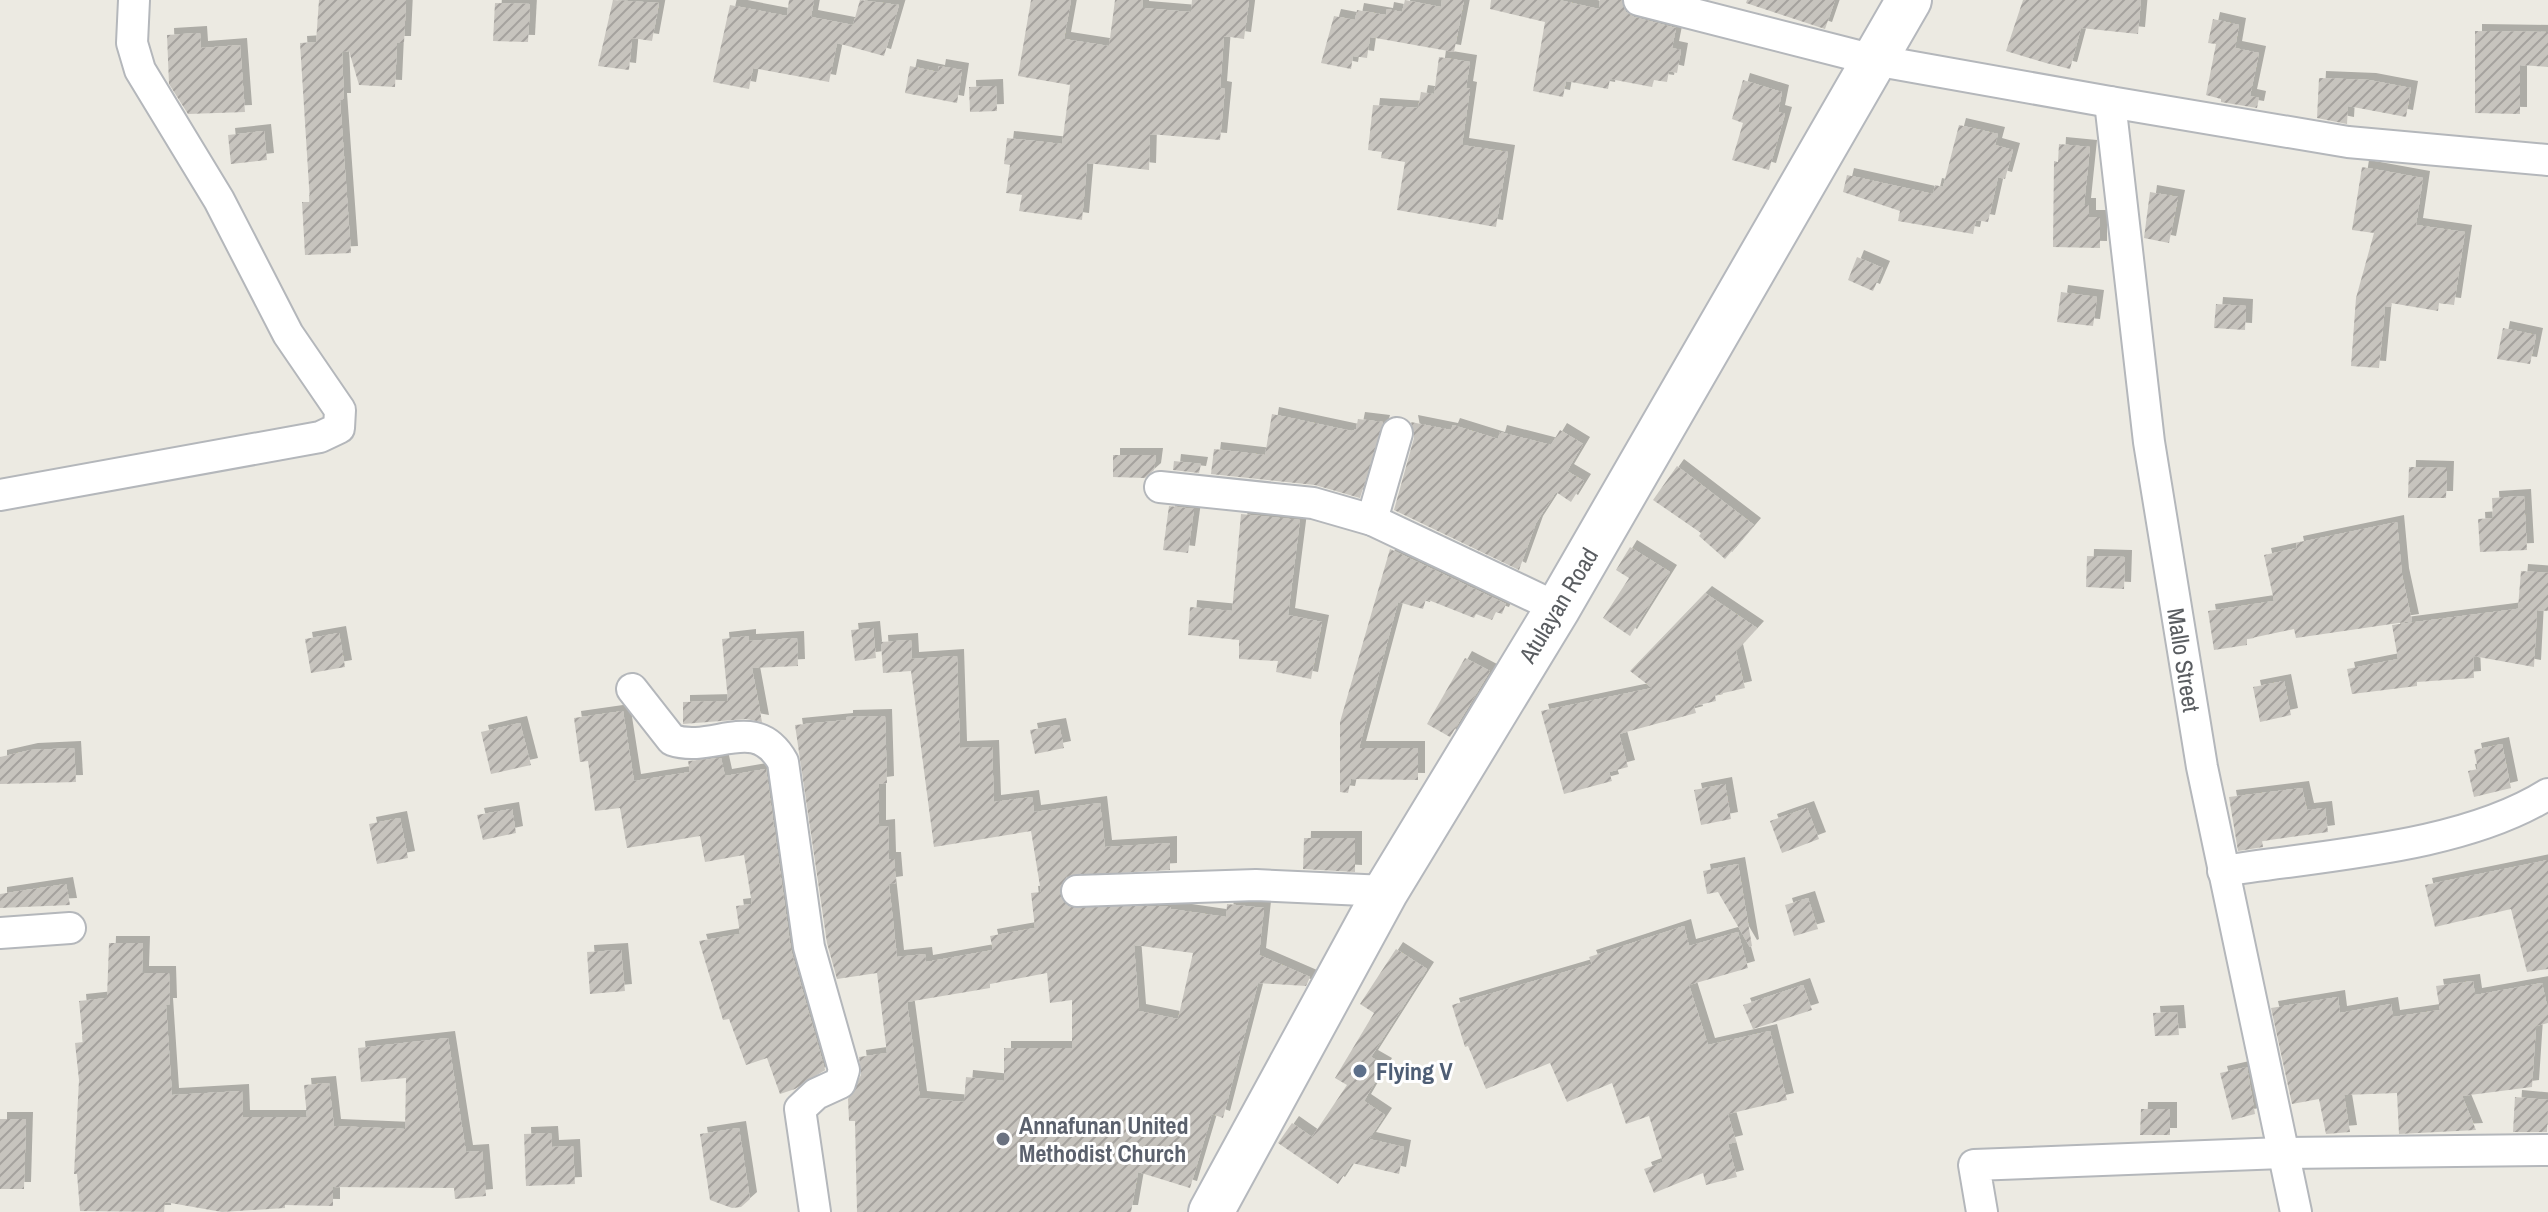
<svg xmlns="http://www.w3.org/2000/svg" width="2548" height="1212" viewBox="0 0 2548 1212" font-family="'Archivo Narrow',sans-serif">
<defs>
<pattern id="building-hatch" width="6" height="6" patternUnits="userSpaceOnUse" patternTransform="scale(2)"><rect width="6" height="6" fill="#c7c4be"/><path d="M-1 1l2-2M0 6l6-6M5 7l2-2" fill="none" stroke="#a5a29e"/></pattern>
<filter id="shadow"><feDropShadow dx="7" dy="-7" stdDeviation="0" flood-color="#0004"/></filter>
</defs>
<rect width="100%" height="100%" fill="#eceae2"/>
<g fill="url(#building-hatch)" fill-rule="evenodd" filter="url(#shadow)">
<path d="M 319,0 L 406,0 L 404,43 L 397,43 L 395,87 L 359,85 L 349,51 L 342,52 L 344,100 L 340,100 L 351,253 L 305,255 L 302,202 L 310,202 L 300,43 L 316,42 Z"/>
<path d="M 613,0 L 659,3 L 652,41 L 632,38 L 629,70 L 598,66 Z"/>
<path d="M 789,0 L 814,0 L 811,17 L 853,25 L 860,0 L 899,5 L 884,56 L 837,43 L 829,82 L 753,68 L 749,89 L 713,82 L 730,5 L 787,16 Z"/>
<path d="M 1031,0 L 1071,0 L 1064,39 L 1109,46 L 1115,0 L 1143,0 L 1142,8 L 1191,12 L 1192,0 L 1249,0 L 1244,39 L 1224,36 L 1220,88 L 1225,89 L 1220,140 L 1150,134 L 1149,170 L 1087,163 L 1082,220 L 1019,211 L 1022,195 L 1006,193 L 1010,165 L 1004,164 L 1007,138 L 1062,144 L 1070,85 L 1018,76 Z"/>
<path d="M 1405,0 L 1441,7 L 1442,0 L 1464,0 L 1454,52 L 1370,37 L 1367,58 L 1353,56 L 1351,69 L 1321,63 L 1334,16 L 1355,20 L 1357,10 L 1386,15 L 1387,9 L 1402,12 Z"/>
<path d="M 1491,0 L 1559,0 L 1599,9 L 1600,0 L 1622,0 L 1626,12 L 1634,17 L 1676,28 L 1672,48 L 1681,50 L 1677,73 L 1669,71 L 1667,82 L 1654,80 L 1652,87 L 1610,79 L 1608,89 L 1566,81 L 1563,97 L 1533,91 L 1545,22 L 1490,9 Z"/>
<path d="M 1747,0 L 1835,0 L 1825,29 L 1746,3 Z"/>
<path d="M 2023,0 L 2141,0 L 2138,34 L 2081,28 L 2070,69 L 2046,63 L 2006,51 Z"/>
<path d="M 495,3 L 530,4 L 528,42 L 493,41 Z"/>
<path d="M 2213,19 L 2239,25 L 2235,48 L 2259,53 L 2250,96 L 2259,98 L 2257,108 L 2221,102 L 2221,99 L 2206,95 L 2216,44 L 2208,43 Z"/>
<path d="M 2475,31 L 2548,32 L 2548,67 L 2520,65 L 2520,114 L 2475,113 Z"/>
<path d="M 200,33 L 201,48 L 240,45 L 245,112 L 188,114 L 169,84 L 167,35 Z"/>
<path d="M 1439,57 L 1470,62 L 1466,88 L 1470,89 L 1462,145 L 1508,152 L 1496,227 L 1397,210 L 1405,162 L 1381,158 L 1382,152 L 1368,150 L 1373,105 L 1418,108 L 1421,92 L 1434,94 Z"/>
<path d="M 910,66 L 938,72 L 939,66 L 962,70 L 957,103 L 905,93 Z"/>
<path d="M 2319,78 L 2369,80 L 2411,88 L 2406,117 L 2348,106 L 2347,124 L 2317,118 Z"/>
<path d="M 1743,80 L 1782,92 L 1778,112 L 1785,114 L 1769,170 L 1732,160 L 1743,123 L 1732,119 Z"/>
<path d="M 996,86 L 997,111 L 970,112 L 969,87 Z"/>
<path d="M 1959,125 L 1998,134 L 1995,145 L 2013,150 L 2005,179 L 1998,177 L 1988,222 L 1976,220 L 1973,234 L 1898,221 L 1900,211 L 1843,192 L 1847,175 L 1933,194 L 1935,185 L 1943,187 Z"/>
<path d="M 264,131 L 267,160 L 231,164 L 228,135 Z"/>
<path d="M 2059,144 L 2090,147 L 2084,205 L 2089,205 L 2089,217 L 2100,217 L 2100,248 L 2053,247 L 2054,161 L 2058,162 Z"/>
<path d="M 2362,167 L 2423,178 L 2416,225 L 2465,232 L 2454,305 L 2439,303 L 2438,311 L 2391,303 L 2390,307 L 2385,306 L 2379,368 L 2351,366 L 2356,298 L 2374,233 L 2352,230 Z"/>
<path d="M 2150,192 L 2178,197 L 2169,243 L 2144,238 Z"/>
<path d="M 1857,257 L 1883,268 L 1873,291 L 1848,280 Z"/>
<path d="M 2061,292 L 2097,297 L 2093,326 L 2057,322 Z"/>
<path d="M 2216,304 L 2246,306 L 2245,330 L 2214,328 Z"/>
<path d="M 2503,328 L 2536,335 L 2530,364 L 2497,359 Z"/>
<path d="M 1272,414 L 1352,431 L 1356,429 L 1358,419 L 1383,422 L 1360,498 L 1315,485 L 1211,474 L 1214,449 L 1265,455 Z"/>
<path d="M 1411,422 L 1451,430 L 1453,425 L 1498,439 L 1500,432 L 1551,445 L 1560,430 L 1583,444 L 1567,471 L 1584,481 L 1571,502 L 1556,492 L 1536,523 L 1519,570 L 1394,510 L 1414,438 Z"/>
<path d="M 1113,455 L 1156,455 L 1154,470 L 1145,478 L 1113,477 Z"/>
<path d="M 1174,461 L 1201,464 L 1199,473 L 1173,470 Z"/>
<path d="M 1677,466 L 1754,525 L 1725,559 L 1699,536 L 1701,533 L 1653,500 Z"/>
<path d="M 2409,467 L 2447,468 L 2446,498 L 2408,498 Z"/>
<path d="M 2524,496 L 2527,550 L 2480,552 L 2478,519 L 2493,518 L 2492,498 Z"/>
<path d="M 1169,506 L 1194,509 L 1188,553 L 1163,550 Z"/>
<path d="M 1241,514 L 1300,520 L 1288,615 L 1322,622 L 1311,679 L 1276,672 L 1278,661 L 1239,659 L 1239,640 L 1188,635 L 1190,607 L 1232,611 Z"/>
<path d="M 2397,522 L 2402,575 L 2412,621 L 2296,638 L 2294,629 L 2247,639 L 2247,645 L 2214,650 L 2208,611 L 2274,601 L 2264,555 L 2297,548 L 2296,543 Z"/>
<path d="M 1630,547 L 1670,572 L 1630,636 L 1603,618 L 1629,578 L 1616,570 Z"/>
<path d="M 1390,549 L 1506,604 L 1502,614 L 1496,612 L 1492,620 L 1476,614 L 1474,618 L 1426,599 L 1423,609 L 1398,602 L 1359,748 L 1418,748 L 1418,780 L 1351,779 L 1348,793 L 1340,792 L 1340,722 Z"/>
<path d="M 2087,556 L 2125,557 L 2124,589 L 2086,587 Z"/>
<path d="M 2521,571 L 2548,573 L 2548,611 L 2537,610 L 2534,667 L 2473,656 L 2474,678 L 2417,682 L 2417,686 L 2352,694 L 2347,669 L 2398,659 L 2392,625 L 2524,608 L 2518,608 Z"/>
<path d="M 1705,593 L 1757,628 L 1736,651 L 1745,688 L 1715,695 L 1716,701 L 1694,706 L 1696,713 L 1619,734 L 1628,767 L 1609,772 L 1612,781 L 1564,794 L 1541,711 L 1652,688 L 1630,671 Z"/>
<path d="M 873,628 L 876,658 L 855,661 L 851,630 Z"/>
<path d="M 339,633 L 345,667 L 311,673 L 305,639 Z"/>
<path d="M 749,636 L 749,641 L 797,638 L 798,666 L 752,668 L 762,722 L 746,719 L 683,724 L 683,702 L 728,701 L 722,639 Z"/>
<path d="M 911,640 L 912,659 L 957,656 L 960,748 L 992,747 L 994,802 L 1032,797 L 1034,812 L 1100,803 L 1105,847 L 1170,843 L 1170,870 L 1067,876 L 1059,891 L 1068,906 L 1171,906 L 1171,909 L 1226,917 L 1227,904 L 1264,908 L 1259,955 L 1310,977 L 1306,986 L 1258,983 L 1223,1118 L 1212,1114 L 1190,1188 L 1138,1172 L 1131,1212 L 857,1212 L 855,1121 L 849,1121 L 848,1099 L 861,1075 L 859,1057 L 887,1053 L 877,973 L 837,979 L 827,943 L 795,725 L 846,720 L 846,717 L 885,716 L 887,783 L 879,784 L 879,827 L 888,826 L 889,859 L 894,859 L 896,883 L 889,884 L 897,957 L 925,954 L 926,962 L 993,950 L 990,936 L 1035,928 L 1031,893 L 1041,892 L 1031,831 L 934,847 L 911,671 L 883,673 L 881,642 ZM 1134,945 L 1193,953 L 1178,1019 L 1139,1011 ZM 1047,973 L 1050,1003 L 1072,1000 L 1072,1048 L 1004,1048 L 1004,1081 L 966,1077 L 964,1102 L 920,1098 L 907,1002 L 990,988 L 990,984 Z"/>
<path d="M 1465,658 L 1490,671 L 1450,737 L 1427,724 Z"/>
<path d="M 2284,681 L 2291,715 L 2260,722 L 2253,687 Z"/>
<path d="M 623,711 L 634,781 L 690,772 L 688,761 L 721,758 L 725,776 L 766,769 L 791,950 L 825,1070 L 795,1089 L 780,1094 L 767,1058 L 746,1065 L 729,1019 L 723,1020 L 699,941 L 740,934 L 736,906 L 752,904 L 744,855 L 705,862 L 700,836 L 627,848 L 620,808 L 595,811 L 588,761 L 580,762 L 574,718 Z"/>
<path d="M 520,723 L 531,765 L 491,774 L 481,732 Z"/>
<path d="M 1059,725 L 1064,748 L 1035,754 L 1030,730 Z"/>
<path d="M 2502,744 L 2511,788 L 2474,797 L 2468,771 L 2478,769 L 2474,750 Z"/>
<path d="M 74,748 L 76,782 L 0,784 L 0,757 L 31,750 Z"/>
<path d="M 1725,784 L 1731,819 L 1701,825 L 1694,790 Z"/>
<path d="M 2302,788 L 2307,810 L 2325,808 L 2328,832 L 2262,841 L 2263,847 L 2238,851 L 2229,797 Z"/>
<path d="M 1807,808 L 1819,839 L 1782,853 L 1770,821 Z"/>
<path d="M 512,809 L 516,833 L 483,840 L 477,815 Z"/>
<path d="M 400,818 L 408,858 L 377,864 L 369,824 Z"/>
<path d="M 1304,838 L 1355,838 L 1355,872 L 1303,869 Z"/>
<path d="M 2548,860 L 2548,969 L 2527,972 L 2511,909 L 2435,927 L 2425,885 Z"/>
<path d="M 1738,864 L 1752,946 L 1750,947 L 1718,892 L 1707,894 L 1703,871 Z"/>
<path d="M 66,884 L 70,905 L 0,908 L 0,894 Z"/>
<path d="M 1808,898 L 1818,929 L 1794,936 L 1785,905 Z"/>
<path d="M 1684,926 L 1689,946 L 1738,932 L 1748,968 L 1689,985 L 1708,1045 L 1770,1031 L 1787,1100 L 1728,1114 L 1736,1142 L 1728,1144 L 1737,1177 L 1706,1185 L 1703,1173 L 1654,1193 L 1644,1169 L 1663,1162 L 1649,1116 L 1626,1124 L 1612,1083 L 1567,1102 L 1550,1063 L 1486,1089 L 1468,1046 L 1465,1047 L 1452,1005 L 1592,964 L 1589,957 Z"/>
<path d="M 109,943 L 143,943 L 142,973 L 169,973 L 170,1005 L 166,1005 L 172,1095 L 242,1091 L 243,1117 L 307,1117 L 304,1085 L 329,1083 L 334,1126 L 405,1129 L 406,1078 L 361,1082 L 358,1048 L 448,1038 L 466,1152 L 482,1151 L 486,1196 L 455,1199 L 454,1188 L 333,1187 L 333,1206 L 285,1205 L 285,1208 L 222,1212 L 165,1202 L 164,1212 L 80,1211 L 77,1174 L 74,1174 L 79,1080 L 75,1043 L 83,1042 L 79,1001 L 107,998 Z"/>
<path d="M 1396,949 L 1427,969 L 1371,1057 L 1385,1065 L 1364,1101 L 1385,1115 L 1369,1139 L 1404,1147 L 1399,1174 L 1352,1163 L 1338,1184 L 1278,1143 L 1292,1123 L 1312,1137 L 1347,1085 L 1335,1078 L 1374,1013 L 1360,1004 Z"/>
<path d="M 621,950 L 625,991 L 590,994 L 587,952 Z"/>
<path d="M 2473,981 L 2475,995 L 2542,983 L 2548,1010 L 2548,1023 L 2536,1026 L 2532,1087 L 2462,1096 L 2476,1130 L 2399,1134 L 2397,1093 L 2344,1095 L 2350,1132 L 2326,1134 L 2319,1099 L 2292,1104 L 2271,1008 L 2338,997 L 2340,1013 L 2391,1004 L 2393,1017 L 2440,1010 L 2436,986 Z"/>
<path d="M 1803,985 L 1812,1010 L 1753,1029 L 1743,1005 Z"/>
<path d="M 2177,1012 L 2179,1035 L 2155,1036 L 2153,1013 Z"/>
<path d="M 2247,1067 L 2255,1114 L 2232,1120 L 2220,1073 Z"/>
<path d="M 2515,1097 L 2548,1100 L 2547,1132 L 2513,1132 Z"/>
<path d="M 2141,1109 L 2170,1109 L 2170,1135 L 2140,1135 Z"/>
<path d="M 0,1119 L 26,1119 L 24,1189 L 0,1189 Z"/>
<path d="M 739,1128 L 750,1199 L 741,1207 L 732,1208 L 710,1200 L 700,1134 Z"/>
<path d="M 551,1133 L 552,1147 L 573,1146 L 575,1184 L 526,1186 L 524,1134 Z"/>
</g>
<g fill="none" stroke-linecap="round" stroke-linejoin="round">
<g stroke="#b4b7bb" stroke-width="34">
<g id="street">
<path d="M 1639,0 L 1874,60 L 2110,102 L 2348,142 L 2548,160"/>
<path d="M 2110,102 L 2149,442 L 2202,767 L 2296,1212"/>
<path d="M 1160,487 L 1313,503 L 1372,520 L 1558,608"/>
<path d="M 0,495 L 320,437 L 339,428 L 340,410 L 288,334 L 219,200 L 140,70 L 132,43 L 134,0"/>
<path d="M 1372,520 L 1397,433"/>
<path d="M 632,689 L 672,740 C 714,754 755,712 783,762 L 809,947 L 844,1070 L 840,1083 L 816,1094 L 800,1109 L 815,1212"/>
<path d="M 2223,871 C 2324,855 2462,848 2548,794"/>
<path d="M 1077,891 L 1256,885 L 1386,891"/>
<path d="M 0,933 L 70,928"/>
<path d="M 1982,1212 L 1974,1165 L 2282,1153 L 2548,1150"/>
</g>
</g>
<g stroke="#b5b8bd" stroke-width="48">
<path id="secondary" d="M 1211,1212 L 1386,891 L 1558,608 L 1909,0"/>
</g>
<use href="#street" stroke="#fff" stroke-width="30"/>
<use href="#secondary" stroke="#fff" stroke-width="44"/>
</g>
<circle fill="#5c6f8a" stroke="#fff" stroke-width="3" cx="1360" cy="1071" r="8"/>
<circle fill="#6b7280" stroke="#fff" stroke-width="3" cx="1003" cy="1139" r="8"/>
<g text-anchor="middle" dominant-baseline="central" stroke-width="6" stroke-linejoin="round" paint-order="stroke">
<g font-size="24" fill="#5a5d61" stroke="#fff">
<text transform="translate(1558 605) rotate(-59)">Atulayan Road</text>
<text transform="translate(2184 660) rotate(81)">Mallo Street</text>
</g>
<g font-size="24" font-weight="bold" fill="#4e5e75" stroke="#fff" text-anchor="start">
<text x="1376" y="1071">Flying V</text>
</g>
<g font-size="24" font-weight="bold" fill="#5b616d" stroke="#fff" text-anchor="start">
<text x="1019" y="1125">Annafunan United<tspan x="1019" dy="28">Methodist Church</tspan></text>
</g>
</g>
</svg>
